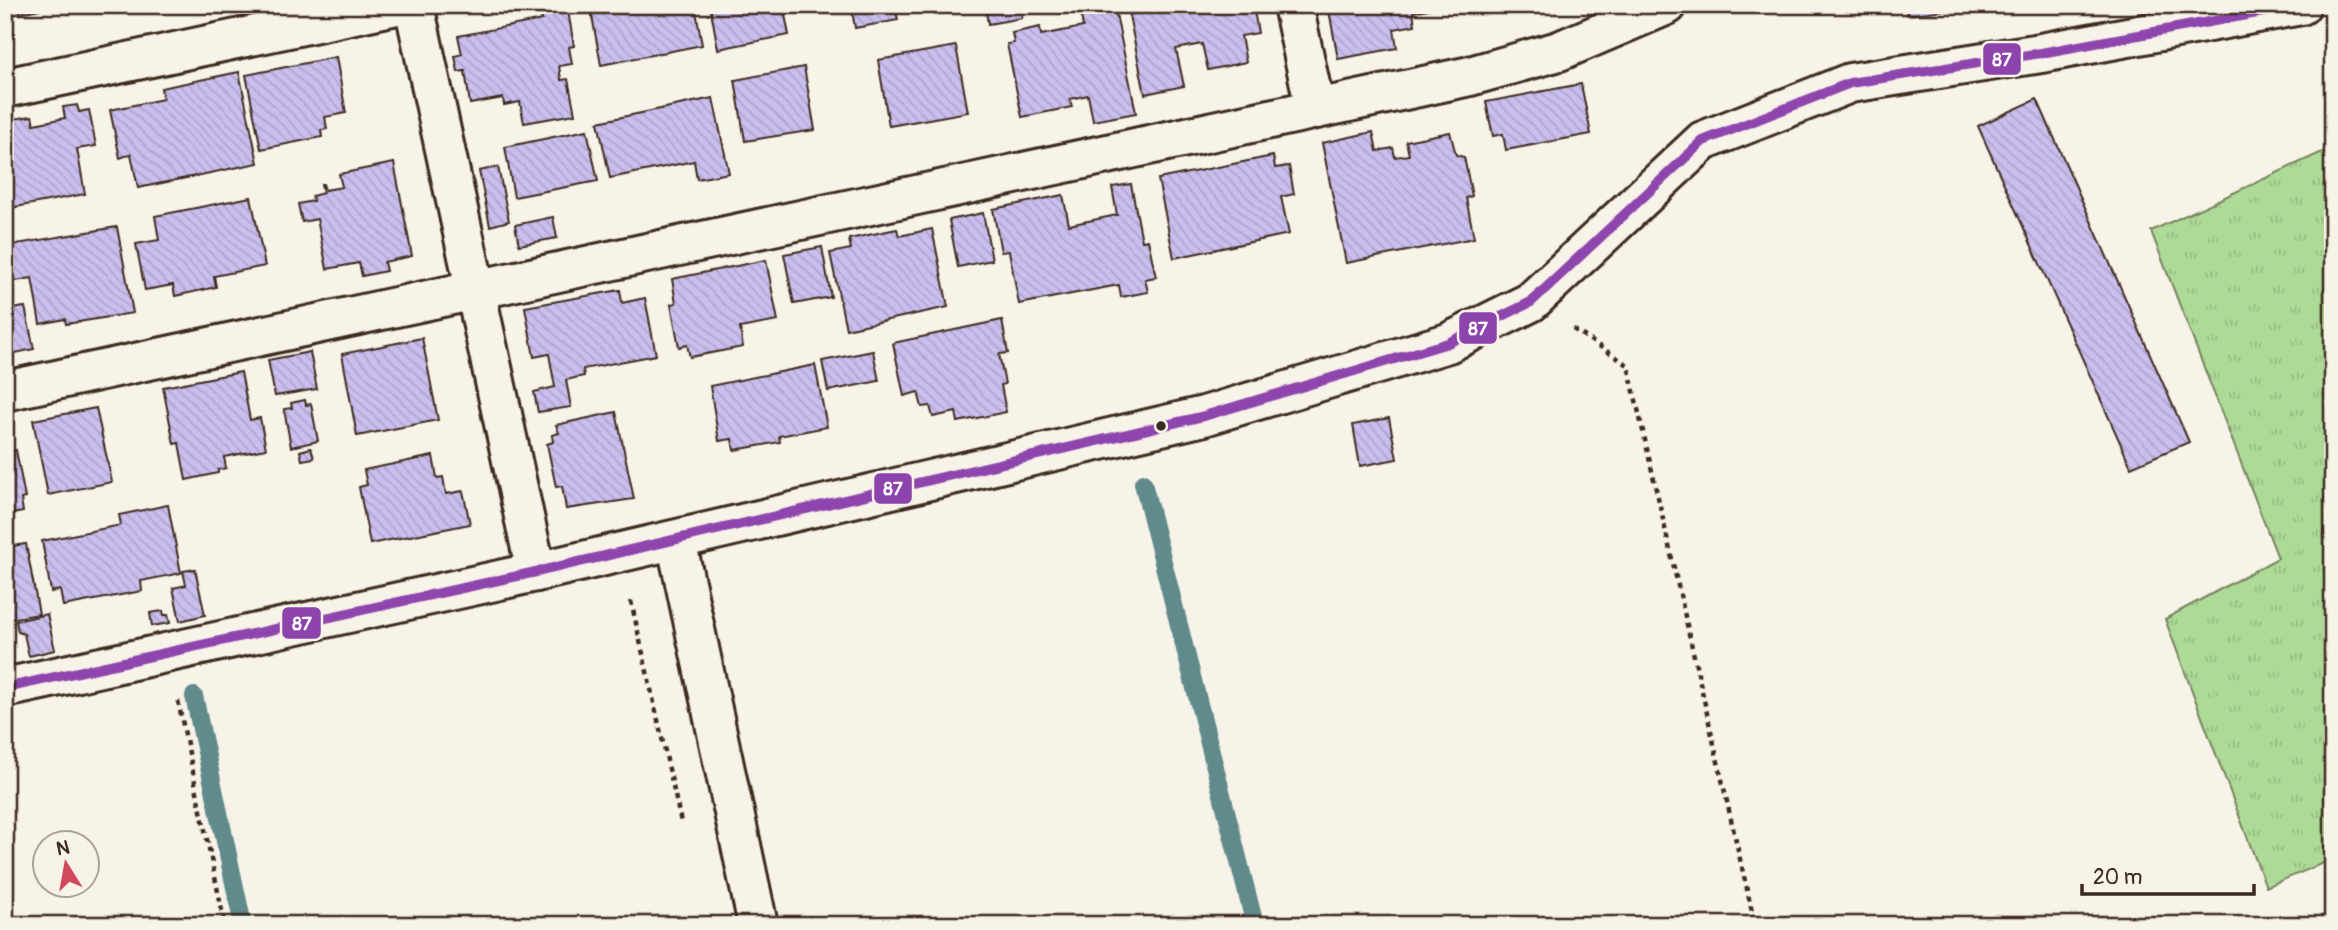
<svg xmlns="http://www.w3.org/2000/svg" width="2338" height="930" viewBox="0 0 2338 930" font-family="Pangolin,sans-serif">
<defs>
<pattern id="grass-tufts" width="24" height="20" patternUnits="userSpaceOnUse" patternTransform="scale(1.75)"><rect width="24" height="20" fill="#aeda98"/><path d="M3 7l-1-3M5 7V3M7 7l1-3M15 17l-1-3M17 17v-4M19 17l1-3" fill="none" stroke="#97bb83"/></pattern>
<pattern id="building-back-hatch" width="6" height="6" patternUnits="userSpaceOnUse" patternTransform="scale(1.75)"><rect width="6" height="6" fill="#cabeef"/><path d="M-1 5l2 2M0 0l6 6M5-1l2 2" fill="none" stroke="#aea3cc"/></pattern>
</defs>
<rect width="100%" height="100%" fill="#f7f3e8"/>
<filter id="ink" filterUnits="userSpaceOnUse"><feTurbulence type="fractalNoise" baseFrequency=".0143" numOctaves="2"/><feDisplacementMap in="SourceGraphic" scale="14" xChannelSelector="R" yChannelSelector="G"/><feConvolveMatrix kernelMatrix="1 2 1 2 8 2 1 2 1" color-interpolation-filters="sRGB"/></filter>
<g filter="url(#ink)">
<path fill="url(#grass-tufts)" stroke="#74825b" stroke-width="2" d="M 2333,147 L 2333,859 L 2266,887 L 2165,619 L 2278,558 L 2151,231 Z"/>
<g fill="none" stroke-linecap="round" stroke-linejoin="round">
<g stroke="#608a8b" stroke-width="18">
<path d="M 1143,483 L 1255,925"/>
<path d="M 194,696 L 243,925"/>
</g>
</g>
<g fill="url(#building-back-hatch)" stroke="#3b2a1e" stroke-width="2">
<path d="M 5,5 L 50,5 L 50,7 L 20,13 L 19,9 L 5,11 Z"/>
<path d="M 539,5 L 567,5 L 574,46 L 569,47 L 572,64 L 559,66 L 561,80 L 568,79 L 575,114 L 524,123 L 520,102 L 504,105 L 503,98 L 470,104 L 465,71 L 458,72 L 455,56 L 462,54 L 458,36 L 542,20 Z"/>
<path d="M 590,5 L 695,5 L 702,45 L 601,65 Z"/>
<path d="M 710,5 L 783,5 L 789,35 L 718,49 Z"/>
<path d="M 851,5 L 895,5 L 898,20 L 855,28 Z"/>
<path d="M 985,5 L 1019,5 L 1022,18 L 988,24 Z"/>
<path d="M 1175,5 L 1253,5 L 1258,33 L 1241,36 L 1246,62 L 1208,70 L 1202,44 L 1176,49 L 1184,86 L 1145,94 L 1129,15 Z"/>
<path d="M 1328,5 L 1448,5 L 1413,12 L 1415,25 L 1394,29 L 1397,48 L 1338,59 Z"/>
<path d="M 1905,5 L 1951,5 L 1952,9 L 1907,15 Z"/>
<path d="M 1115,9 L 1136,113 L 1093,121 L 1088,95 L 1070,99 L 1072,107 L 1022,117 L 1007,44 L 1014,43 L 1012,33 L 1040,27 L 1041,35 L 1083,27 L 1081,15 Z"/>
<path d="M 956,46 L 968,112 L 889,126 L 878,60 Z"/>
<path d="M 336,57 L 346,113 L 325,117 L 327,129 L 321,130 L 322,137 L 261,149 L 246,75 Z"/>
<path d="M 804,67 L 815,130 L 745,141 L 735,80 Z"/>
<path d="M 239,72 L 258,163 L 138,188 L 131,154 L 120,158 L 110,110 L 163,99 L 161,88 Z"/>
<path d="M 1581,84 L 1591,134 L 1506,150 L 1503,134 L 1493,136 L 1486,102 Z"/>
<path d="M 713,98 L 729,173 L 697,179 L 694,161 L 610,178 L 598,122 Z"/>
<path d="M 2037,99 L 2189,442 L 2131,467 L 1978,126 Z"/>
<path d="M 77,105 L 79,112 L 89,110 L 96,146 L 77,149 L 85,194 L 5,209 L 5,128 L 13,127 L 13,119 L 32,116 L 34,124 L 65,118 L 63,107 Z"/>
<path d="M 587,130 L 598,181 L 514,197 L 505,147 Z"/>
<path d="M 1373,132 L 1377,151 L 1393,148 L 1395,157 L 1409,155 L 1406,141 L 1450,132 L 1456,155 L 1464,157 L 1472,196 L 1466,198 L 1474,238 L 1346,263 L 1322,143 Z"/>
<path d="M 1273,156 L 1275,168 L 1289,166 L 1294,194 L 1281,197 L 1289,234 L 1174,258 L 1158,179 Z"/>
<path d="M 394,163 L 412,256 L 384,262 L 386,271 L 362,276 L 359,263 L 327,269 L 317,219 L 302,222 L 298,204 L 313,201 L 312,196 L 323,193 L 321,184 L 323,184 L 325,190 L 342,187 L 339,174 Z"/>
<path d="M 498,167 L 509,221 L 490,226 L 479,171 Z"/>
<path d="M 1131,184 L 1142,241 L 1148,240 L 1156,277 L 1145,279 L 1148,292 L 1121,297 L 1119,285 L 1019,304 L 1009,251 L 1001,252 L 993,209 L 1063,195 L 1069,225 L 1117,215 L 1112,187 Z"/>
<path d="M 251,197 L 265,266 L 214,276 L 216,287 L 175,296 L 173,285 L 145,290 L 136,244 L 159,240 L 155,216 Z"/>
<path d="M 983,213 L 992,260 L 958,267 L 949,220 Z"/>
<path d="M 553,217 L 557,238 L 519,245 L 515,225 Z"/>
<path d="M 117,227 L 133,313 L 66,324 L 65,319 L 40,324 L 32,278 L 5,283 L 5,246 Z"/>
<path d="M 897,229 L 899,236 L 932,229 L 948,307 L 846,329 L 830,253 L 851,249 L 849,239 Z"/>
<path d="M 822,247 L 831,297 L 794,304 L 784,254 Z"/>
<path d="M 766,260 L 778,321 L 740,328 L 743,347 L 690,357 L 687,345 L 679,347 L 671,304 L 676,303 L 672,279 Z"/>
<path d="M 620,290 L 622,303 L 645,298 L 656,355 L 583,369 L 584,376 L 566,380 L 571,407 L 538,412 L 534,392 L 555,387 L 549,354 L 534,357 L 525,307 Z"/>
<path d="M 25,307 L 34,349 L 6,355 L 5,310 Z"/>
<path d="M 1002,320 L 1008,353 L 999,354 L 1005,384 L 1001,385 L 1006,412 L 958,422 L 956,412 L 933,417 L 930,406 L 922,407 L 918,392 L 904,396 L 893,343 Z"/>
<path d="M 422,338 L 438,420 L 357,436 L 342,354 Z"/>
<path d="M 873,351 L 879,381 L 828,391 L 822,361 Z"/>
<path d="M 310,352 L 317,389 L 275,396 L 268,360 Z"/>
<path d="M 815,365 L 827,427 L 779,436 L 780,442 L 734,450 L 732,439 L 719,441 L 710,386 Z"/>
<path d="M 241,372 L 250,420 L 260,418 L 266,449 L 224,457 L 226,468 L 218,470 L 218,473 L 186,480 L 179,443 L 174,444 L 163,387 Z"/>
<path d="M 305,400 L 306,405 L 311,404 L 318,441 L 291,447 L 284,409 L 292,408 L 291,403 Z"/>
<path d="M 96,408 L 112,482 L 48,495 L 33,420 Z"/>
<path d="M 616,412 L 634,499 L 566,509 L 562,486 L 556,487 L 547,444 L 553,442 L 552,435 L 559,433 L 556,425 Z"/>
<path d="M 1389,418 L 1397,459 L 1360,466 L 1353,425 Z"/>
<path d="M 311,448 L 314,458 L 302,460 L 300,451 Z"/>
<path d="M 16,450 L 25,498 L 21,499 L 23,512 L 12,514 L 9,499 L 5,500 L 5,452 Z"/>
<path d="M 433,456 L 437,478 L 443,477 L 446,494 L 463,491 L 470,524 L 370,544 L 359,487 L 367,485 L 364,470 Z"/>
<path d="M 168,505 L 181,573 L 141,581 L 142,591 L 63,606 L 60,590 L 51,592 L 42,541 L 121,525 L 119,515 Z"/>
<path d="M 26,544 L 39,614 L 5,620 L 5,547 Z"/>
<path d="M 195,569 L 205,615 L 180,621 L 173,588 L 186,585 L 183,571 Z"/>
<path d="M 163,611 L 164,615 L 168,615 L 170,623 L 152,626 L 150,613 Z"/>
<path d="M 47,614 L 55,650 L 29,656 L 24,634 L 18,632 L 16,621 Z"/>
</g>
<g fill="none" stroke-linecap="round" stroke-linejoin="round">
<g stroke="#3b2a1e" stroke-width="44">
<g id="minor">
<path d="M 414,5 L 536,572"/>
<path d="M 1293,5 L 1315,108"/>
<path d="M 5,88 L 397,5"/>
<path d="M 5,391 L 1470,76 L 1559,51 L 1667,5"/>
</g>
</g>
<g stroke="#3b2a1e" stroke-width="44">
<g id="tertiary">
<path d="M 676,540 L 758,925"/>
<path d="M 5,688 L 536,572 L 1204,416 L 1448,343 L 1531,302 L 1703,141 L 1850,83 L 2041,53 L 2301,5"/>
</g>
</g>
<g stroke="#3b2a1e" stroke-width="4.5" stroke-dasharray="5 5" stroke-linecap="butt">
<path d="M 1573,329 L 1628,365 L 1755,925"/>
<path d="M 631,601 L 681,822"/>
<path d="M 178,701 L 225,925"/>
</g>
<use href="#minor" stroke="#f7f3e8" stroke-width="38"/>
<use href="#tertiary" stroke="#f7f3e8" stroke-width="38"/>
<g stroke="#f7f3e8" stroke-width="16">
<path id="bus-1" d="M 5,688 L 536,572 L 1204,416 L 1448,343 L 1531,302 L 1703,141 L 1850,83 L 2041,53 L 2301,5"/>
</g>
<use href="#bus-1" stroke="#8e44ad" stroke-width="10"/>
</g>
</g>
<circle fill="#3b2a1e" stroke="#f7f3e8" stroke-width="2.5" cx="1161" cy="426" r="6"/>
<g stroke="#f7f3e8" stroke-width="2.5">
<rect x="1982" y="42" width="40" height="34" rx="7" fill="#8e44ad"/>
<rect x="1458" y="311" width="40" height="34" rx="7" fill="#8e44ad"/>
<rect x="873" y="472" width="40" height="33" rx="7" fill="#8e44ad"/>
<rect x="281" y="606" width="41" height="34" rx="7" fill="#8e44ad"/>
</g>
<g font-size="19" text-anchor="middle" font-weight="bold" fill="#fff">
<text x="2002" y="66">87</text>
<text x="1478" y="335">87</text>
<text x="893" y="495">87</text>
<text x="302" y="630">87</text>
</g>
<rect width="2338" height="930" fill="none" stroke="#f7f3e8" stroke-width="28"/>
<rect x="14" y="14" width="2310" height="902" fill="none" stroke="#3b2a1e" stroke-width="2.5" filter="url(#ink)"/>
<g transform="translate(66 864) rotate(349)"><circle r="33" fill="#f7f3e8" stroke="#aca397" stroke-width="2"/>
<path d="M0-5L12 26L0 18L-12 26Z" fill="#d1495b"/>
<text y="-10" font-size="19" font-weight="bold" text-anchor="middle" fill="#3b2a1e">N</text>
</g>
<path d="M2082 884v10h172v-10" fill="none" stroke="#3b2a1e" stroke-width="3.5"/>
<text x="2093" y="884" font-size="21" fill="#3b2a1e" stroke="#f7f3e8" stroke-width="5" paint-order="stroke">20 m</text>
</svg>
